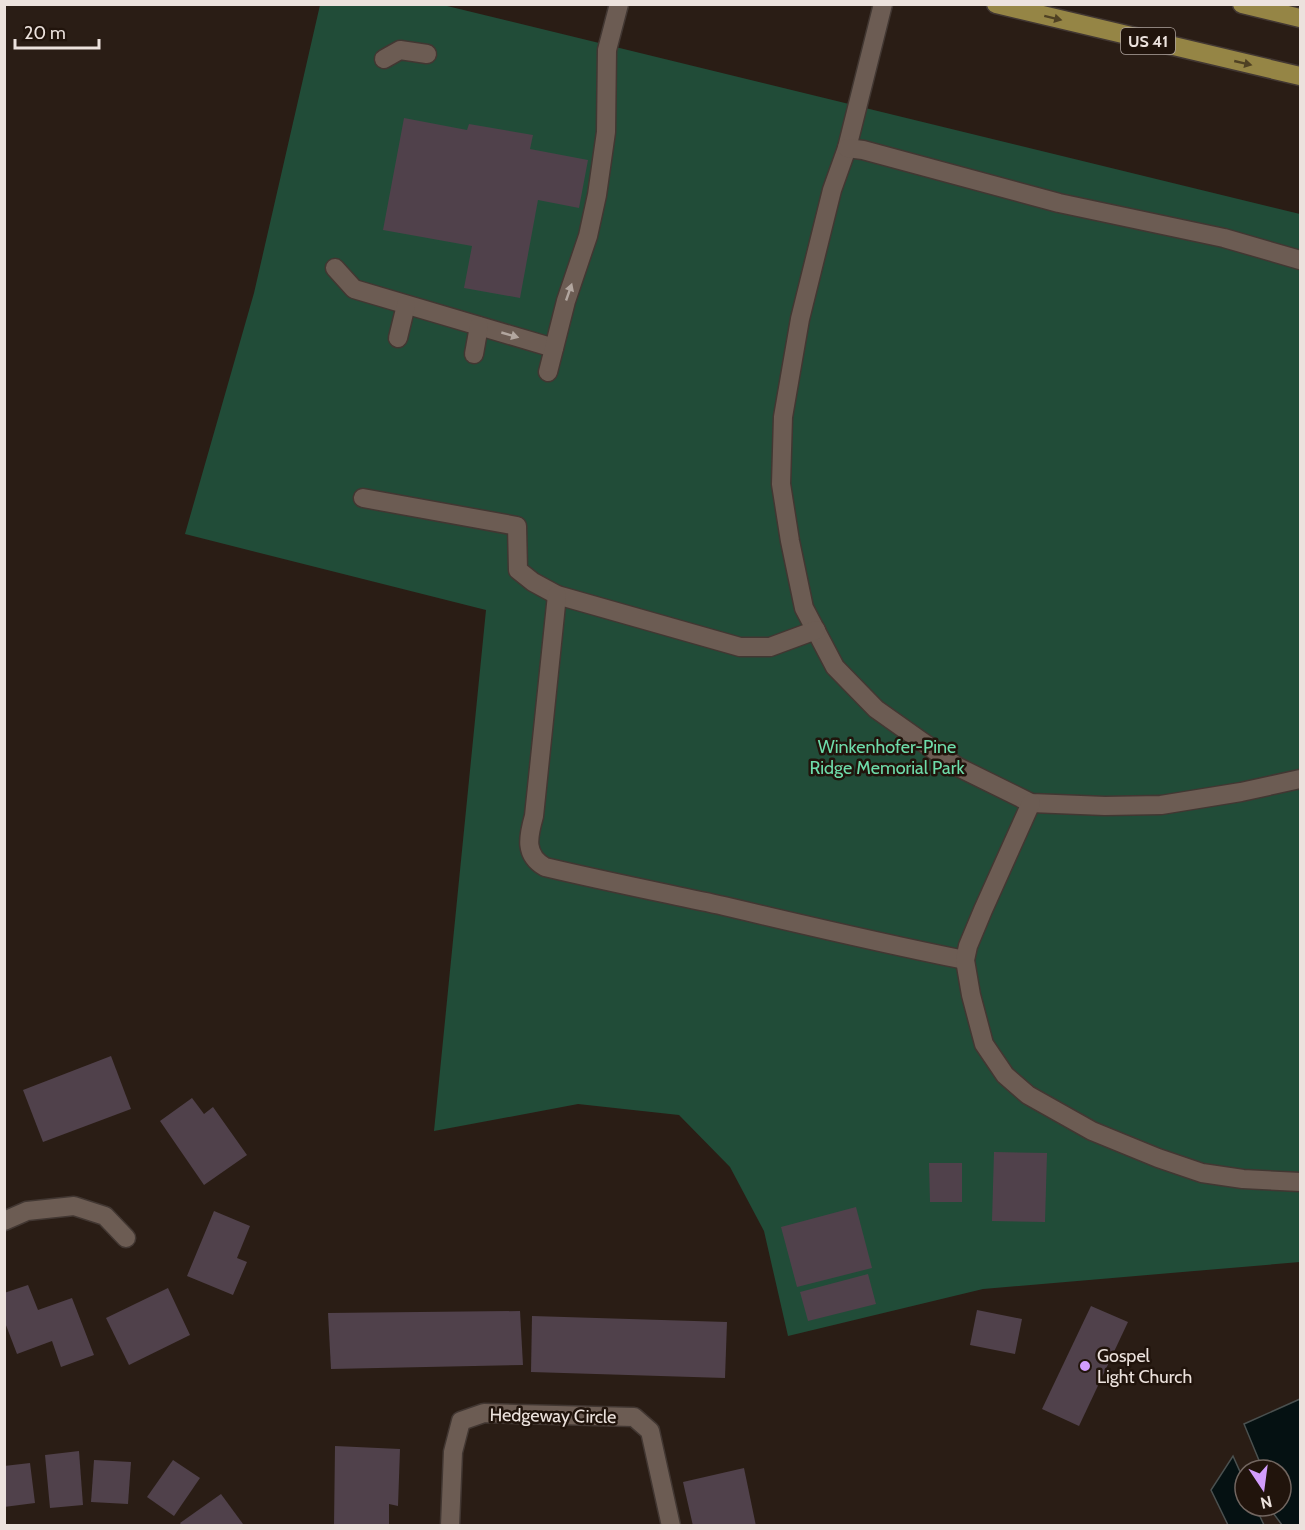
<svg xmlns="http://www.w3.org/2000/svg" width="1305" height="1530" viewBox="0 0 1305 1530" font-family="Cabin,sans-serif">
<rect width="100%" height="100%" fill="#2a1d15"/>
<path fill="#214c38" d="M 320,5 L 443,5 L 1300,214 L 1300,1262 L 983,1289 L 788,1336 L 764,1231 L 730,1167 L 679,1115 L 578,1104 L 434,1131 L 486,610 L 185,534 L 254,293 Z"/>
<g fill="#051112" stroke="#4a504f" stroke-width="1.5">
<path d="M 1300,1399 L 1300,1525 L 1282,1525 L 1268,1506 L 1281,1506 L 1281,1470 L 1263,1470 L 1244,1424 Z"/>
<path d="M 1233,1456 L 1245,1483 L 1245,1506 L 1255,1506 L 1264,1525 L 1228,1525 L 1211,1490 Z"/>
</g>
<g fill="#50414b">
<path d="M 404,118 L 467,130 L 469,124 L 533,135 L 530,149 L 588,160 L 579,208 L 538,200 L 520,298 L 464,288 L 472,246 L 383,230 Z"/>
<path d="M 111,1056 L 131,1109 L 43,1142 L 23,1090 Z"/>
<path d="M 192,1098 L 204,1114 L 213,1107 L 247,1155 L 204,1185 L 160,1121 Z"/>
<path d="M 994,1152 L 1047,1153 L 1045,1222 L 992,1221 Z"/>
<path d="M 929,1163 L 962,1163 L 962,1202 L 930,1202 Z"/>
<path d="M 856,1207 L 872,1268 L 797,1287 L 781,1227 Z"/>
<path d="M 214,1211 L 250,1226 L 237,1258 L 247,1262 L 233,1295 L 187,1276 Z"/>
<path d="M 868,1274 L 876,1304 L 808,1321 L 800,1292 Z"/>
<path d="M 28,1285 L 38,1310 L 72,1298 L 94,1355 L 61,1367 L 52,1341 L 17,1354 L 4,1320 L 4,1293 Z"/>
<path d="M 168,1288 L 190,1335 L 129,1365 L 106,1318 Z"/>
<path d="M 1091,1306 L 1128,1322 L 1079,1426 L 1042,1409 Z"/>
<path d="M 977,1310 L 1022,1319 L 1015,1354 L 970,1345 Z"/>
<path d="M 520,1311 L 523,1365 L 331,1369 L 328,1313 Z"/>
<path d="M 532,1316 L 727,1322 L 725,1378 L 531,1372 Z"/>
<path d="M 335,1446 L 400,1449 L 398,1506 L 389,1504 L 389,1526 L 334,1526 Z"/>
<path d="M 79,1451 L 83,1505 L 50,1508 L 45,1455 Z"/>
<path d="M 94,1460 L 131,1462 L 128,1504 L 91,1502 Z"/>
<path d="M 173,1460 L 200,1478 L 174,1516 L 147,1497 Z"/>
<path d="M 30,1463 L 35,1503 L 4,1507 L 4,1466 Z"/>
<path d="M 744,1468 L 756,1526 L 693,1526 L 683,1482 Z"/>
<path d="M 221,1494 L 243,1524 L 182,1526 L 180,1523 Z"/>
</g>
<g fill="none" stroke-linecap="round" stroke-linejoin="round">
<g stroke="#423732" stroke-width="21">
<g id="minor">
<path d="M 883,4 L 847,148 L 832,190 L 800,319 L 783,417 L 781,484 L 790,541 L 804,608 L 835,667 L 876,709 L 958,767 L 1031,803 L 1105,806 L 1161,805 L 1241,792 L 1300,779"/>
<path d="M 384,59 L 400,50 L 427,54"/>
<path d="M 847,148 L 863,150 L 1059,203 L 1224,238 L 1300,260"/>
<path d="M 335,268 L 354,289 L 554,348"/>
<path d="M 398,338 L 406,305"/>
<path d="M 474,354 L 479,326"/>
<path d="M 548,372 L 566,301 L 588,236 L 597,195 L 606,132 L 607,50 L 619,4"/>
<path d="M 363,498 L 517,526 L 518,570 L 533,582 L 557,595 L 740,647 L 770,647 L 816,630"/>
<path d="M 557,595 L 534,816 C 528,837 524,855 545,867 C 604,881 664,893 724,906 C 804,925 885,944 965,960"/>
<path d="M 1031,803 L 983,910 L 968,946 L 965,960 L 971,995 L 984,1044 L 1005,1075 L 1028,1095 L 1092,1131 L 1158,1158 L 1202,1173 L 1243,1179 L 1300,1182"/>
<path d="M 4,1221 L 27,1211 L 74,1206 L 105,1216 L 126,1238"/>
<path d="M 450,1526 L 453,1452 L 461,1421 L 484,1413 L 634,1417 L 650,1431 L 671,1526"/>
</g>
</g>
<g stroke="#423732" stroke-width="21">
<g id="major">
<path d="M 996,4 L 1300,76"/>
<path d="M 1242,4 L 1300,18"/>
</g>
</g>
<use href="#minor" stroke="#6c5c53" stroke-width="18"/>
<use href="#major" stroke="#958545" stroke-width="18"/>
</g>
<defs><path id="oneway-solid" d="M-6-.8H1V-3.2L6.5 0L1 3.2V.8H-6Z" transform="scale(1.5)"/></defs>
<g fill="#4f4123">
<use href="#oneway-solid" transform="translate(1053 18) rotate(14)"/>
<use href="#oneway-solid" transform="translate(1243 63) rotate(13)"/>
</g>
<g fill="#b2a69f">
<use href="#oneway-solid" transform="translate(569 292) rotate(-71)"/>
<use href="#oneway-solid" transform="translate(510 335) rotate(16)"/>
</g>
<circle fill="#d29dfd" stroke="#21140c" stroke-width="2" cx="1085" cy="1366" r="6"/>
<g text-anchor="middle" dominant-baseline="central" stroke-width="5" stroke-linejoin="round" paint-order="stroke">
<rect fill="#21140c" stroke="#afa49e" stroke-width="1.5" x="1121" y="28" width="54" height="26" rx="4.5"/>
<g font-size="16" font-weight="bold" fill="#ece2dd">
<text x="1148" y="41">US 41</text>
</g>
<g font-size="18" fill="#6edcaa" stroke="#21140c">
<text x="887" y="747">Winkenhofer-Pine<tspan x="887" dy="21">Ridge Memorial Park</tspan></text>
</g>
<g font-size="18" fill="#ece2dd" stroke="#21140c" text-anchor="start">
<text x="1097" y="1356">Gospel<tspan x="1097" dy="21">Light Church</tspan></text>
</g>
<g font-size="18" fill="#ece2dd" stroke="#21140c">
<text transform="translate(553 1416) rotate(1)">Hedgeway Circle</text>
</g>
</g>
<rect width="1305" height="1530" fill="none" stroke="#ece2dd" stroke-width="12"/>
<g transform="translate(1263 1488) rotate(167)"><circle r="28" fill="#21140c" stroke="#726660" stroke-width="1.5"/>
<path d="M0-4.5L10 22L0 15L-10 22Z" fill="#d29dfd"/>
<text y="-9" font-size="16" font-weight="bold" text-anchor="middle" fill="#ece2dd">N</text>
</g>
<path d="M15 39v9h84v-9" fill="none" stroke="#ece2dd" stroke-width="3"/>
<text x="24" y="39" font-size="18" fill="#ece2dd" stroke="#21140c" stroke-width="4.5" paint-order="stroke">20 m</text>
</svg>
